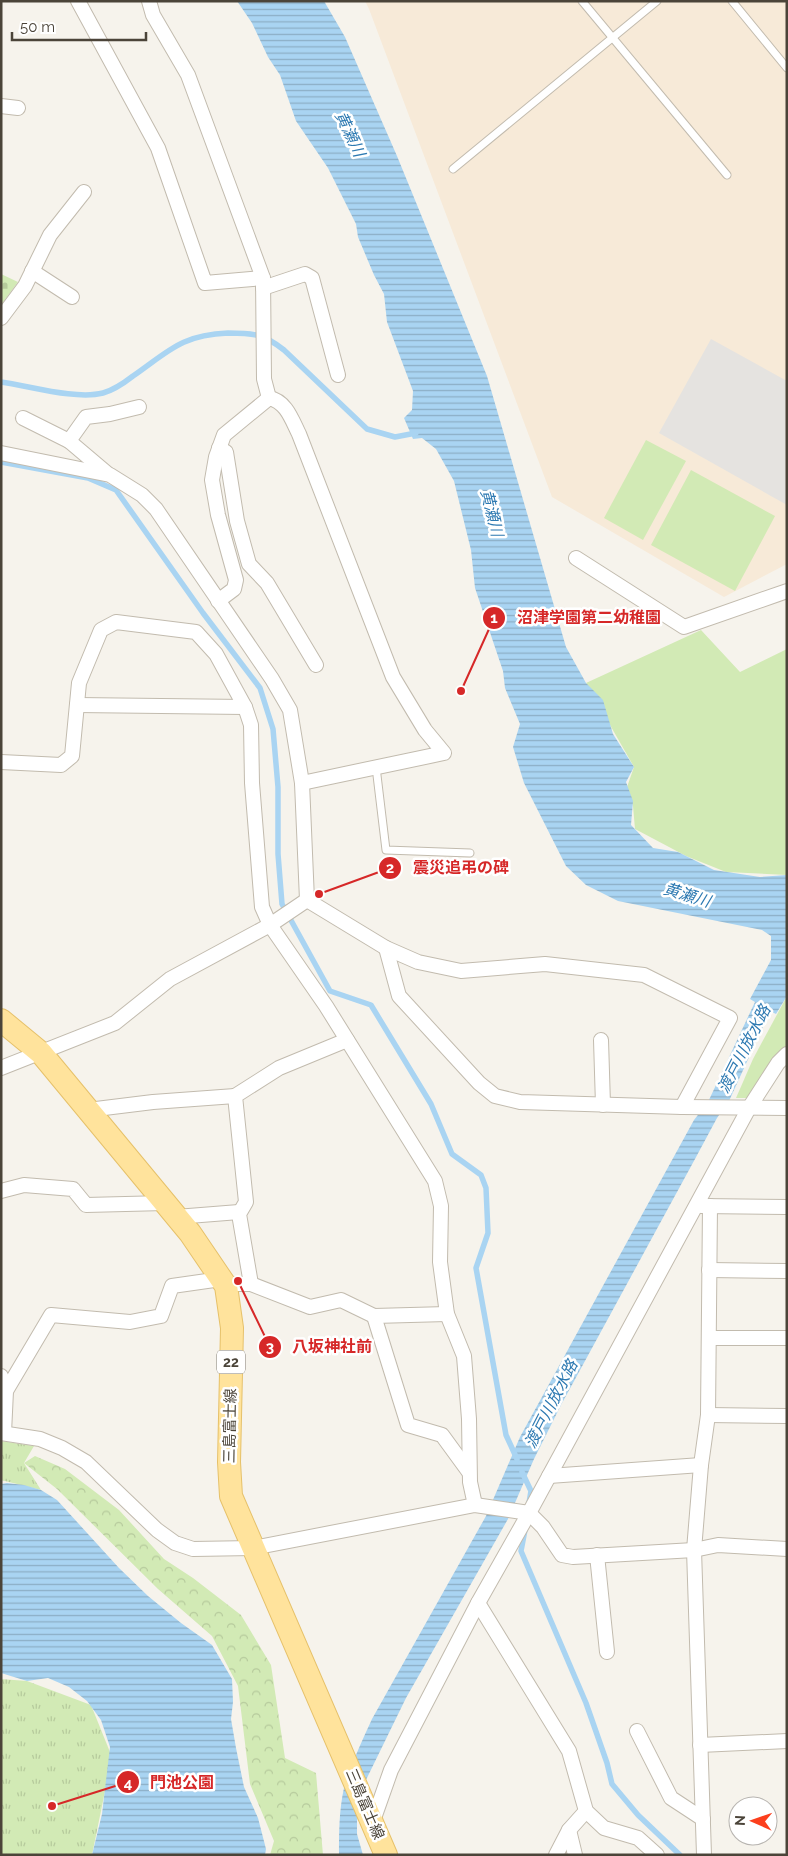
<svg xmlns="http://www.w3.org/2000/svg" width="788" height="1856" viewBox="0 0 788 1856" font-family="Raleway,'Noto Sans JP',sans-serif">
<defs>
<pattern id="forest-crowns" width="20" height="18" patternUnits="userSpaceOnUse" patternTransform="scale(1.25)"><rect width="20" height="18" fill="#d2eab5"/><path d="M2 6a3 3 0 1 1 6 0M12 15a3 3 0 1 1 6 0" fill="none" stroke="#b6ca9c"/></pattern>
<pattern id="cemetery-stones" width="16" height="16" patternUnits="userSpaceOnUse" patternTransform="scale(1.25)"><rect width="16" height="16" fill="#d2eab5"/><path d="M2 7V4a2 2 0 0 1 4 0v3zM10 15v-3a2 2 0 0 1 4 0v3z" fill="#b6ca9c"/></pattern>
<pattern id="park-tufts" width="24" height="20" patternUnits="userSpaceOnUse" patternTransform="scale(1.25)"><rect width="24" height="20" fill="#d2eab5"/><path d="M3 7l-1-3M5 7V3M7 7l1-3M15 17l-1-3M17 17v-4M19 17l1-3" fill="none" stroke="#b6ca9c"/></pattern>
<pattern id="water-rules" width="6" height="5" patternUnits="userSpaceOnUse" patternTransform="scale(1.25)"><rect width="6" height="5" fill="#a9d4f2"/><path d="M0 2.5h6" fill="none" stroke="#8caec5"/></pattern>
</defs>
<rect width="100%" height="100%" fill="#f6f3ec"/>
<path fill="#f7ead8" d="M 365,1 L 787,1 L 787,564 L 724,597 L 552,497 L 369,9 Z"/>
<g fill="#d2eab5">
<path d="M 646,440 L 686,461 L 643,540 L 604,518 Z"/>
<path d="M 691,470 L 775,516 L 735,591 L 651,545 Z"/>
<path d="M 701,630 L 740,672 L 787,649 L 787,875 L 726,872 L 686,856 L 635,829 L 633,806 L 627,787 L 634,767 L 586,683 Z"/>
<path d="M 787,996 L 787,1060 L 755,1098 L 736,1098 L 753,1059 Z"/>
</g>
<path fill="url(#forest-crowns)" d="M 35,1456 L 65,1469 L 119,1510 L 164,1559 L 193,1578 L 241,1615 L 271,1665 L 285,1758 L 316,1773 L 323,1855 L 270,1855 L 274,1841 L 250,1784 L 238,1686 L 212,1636 L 158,1589 L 57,1489 L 24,1463 Z"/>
<path fill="url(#cemetery-stones)" d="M 1,274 L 18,282 L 1,305 Z"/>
<g fill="url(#park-tufts)">
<path d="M 1,1441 L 34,1446 L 24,1463 L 41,1490 L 1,1480 Z"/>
<path d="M 1,1679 L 27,1681 L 91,1705 L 112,1757 L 92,1855 L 1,1855 Z"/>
</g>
<path fill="#e5e3e0" d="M 711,339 L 787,381 L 787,505 L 659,433 Z"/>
<g fill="url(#water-rules)">
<path d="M 237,1 L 324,1 L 345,37 L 397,156 L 487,376 L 566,647 L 586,683 L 603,700 L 613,734 L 634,767 L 626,782 L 633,801 L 631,825 L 653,848 L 678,852 L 714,870 L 760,877 L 787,875 L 787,996 L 776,1014 L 770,1011 L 729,1101 L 717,1118 L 695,1159 L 561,1405 L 534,1459 L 508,1519 L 406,1698 L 365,1782 L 357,1821 L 357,1834 L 363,1855 L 339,1855 C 339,1833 339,1810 344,1788 C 351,1764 362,1741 372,1719 L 486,1516 L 520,1437 L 694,1120 L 708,1102 L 755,1002 L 750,999 L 771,960 L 771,936 L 762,930 L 618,901 L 586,885 L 566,866 L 524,783 L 513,747 L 520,724 L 505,688 L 503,671 L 475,588 L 471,550 L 454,481 L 436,449 L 422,438 L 413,439 L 404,418 L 412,410 L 413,391 L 387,322 L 384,294 L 374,275 L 358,237 L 356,224 L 328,168 L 296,121 L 280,75 L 268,57 L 252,23 Z"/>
<path d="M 7,1483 L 24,1485 L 41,1490 L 57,1500 L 119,1568 L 148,1596 L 181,1623 L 212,1645 L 232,1679 L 233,1702 L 231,1719 L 236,1748 L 244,1787 L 258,1818 L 266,1849 L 265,1855 L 92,1855 L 102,1814 L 110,1747 L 101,1720 L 87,1701 L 69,1687 L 48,1678 L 27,1681 L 1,1673 L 1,1484 Z"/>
</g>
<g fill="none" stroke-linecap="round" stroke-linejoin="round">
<g stroke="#a9d4f2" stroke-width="5.5">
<path d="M 1,382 C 30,386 76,400 103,393 C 114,390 124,383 133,376 C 169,351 181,335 228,333 C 253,333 264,334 284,350 L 367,429 L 395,437 L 416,433"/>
<path d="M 1,462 L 88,478 L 116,490 L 203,613 L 260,688 L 273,729 L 278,787 L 278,854 L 282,904 L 330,991 L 371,1005 L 431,1104 L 452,1154 L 481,1175 L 486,1188 L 488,1233 L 476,1268 L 506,1435 L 517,1459"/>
<path d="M 522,1472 L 531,1491 L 529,1503"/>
<path d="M 525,1530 L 521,1551 L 586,1703 L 607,1763 L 612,1784 L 638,1815 L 680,1855"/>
</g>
<g stroke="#c2bbae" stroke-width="9">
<g id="service">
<path d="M 582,1 L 727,175"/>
<path d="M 732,1 L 787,68"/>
<path d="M 453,169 L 657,1"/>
<path d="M 376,767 L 386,850 L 470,853"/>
</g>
</g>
<g stroke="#c2bbae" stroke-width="16">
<g id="minor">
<path d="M 78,1 L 158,148 L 205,283 L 263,278"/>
<path d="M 149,1 L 153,15 L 188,75 L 263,278 L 264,379 L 269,398 L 224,435 L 216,457 L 212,480 L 218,515 L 236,580 L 234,589 L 218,601"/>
<path d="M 1,106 L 18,108"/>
<path d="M 32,271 L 72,297"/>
<path d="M 263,288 L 305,274 L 312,278 L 338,375"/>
<path d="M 1,318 L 25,286 L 50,235 L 84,192"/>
<path d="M 269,398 C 286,401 292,420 299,434 L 393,677 L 425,730 L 444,753 L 302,783"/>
<path d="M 23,418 L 69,441"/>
<path d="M 219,448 L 226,452 L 237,521 L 249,564 L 267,583 L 316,665"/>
<path d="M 1,453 L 110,475 L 142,495 L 156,509 L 272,679 L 290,710 L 302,783 L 307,900 L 386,948 L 418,962 L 461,971 L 545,964 L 644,975 L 730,1018 L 682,1107"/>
<path d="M 108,474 L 69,441 L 86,417 L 110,414 L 139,407"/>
<path d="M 576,558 L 684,627 L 787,591"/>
<path d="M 77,705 L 245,707"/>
<path d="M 1,762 L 61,765 L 72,756 L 79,683 L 101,630 L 116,622 L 196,632 L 216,654 L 245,707 L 251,725 L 252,783 L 262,907 L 270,925 L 326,1006 L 435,1181 L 441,1206 L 440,1262 L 447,1314 L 464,1356 L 469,1419 L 470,1482 L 475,1505"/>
<path d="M 386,948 L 399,996 L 479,1083 L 495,1096 L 520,1102 L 682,1107 L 787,1108"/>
<path d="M 601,1040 L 603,1105"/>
<path d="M 1,1068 L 115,1023 L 170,979 L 270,925 L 307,900"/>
<path d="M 88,1110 L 153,1102 L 235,1096"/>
<path d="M 1,1191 L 24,1185 L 73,1189 L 86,1205 L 165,1203"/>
<path d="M 701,1206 L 787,1207"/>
<path d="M 176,1217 L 239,1212"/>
<path d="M 709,1270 L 787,1271"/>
<path d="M 224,1284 L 251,1284 L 310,1307 L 341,1300 L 374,1316 L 447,1314"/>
<path d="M 251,1284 L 239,1214 L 246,1202 L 235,1096 L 279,1068 L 347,1040"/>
<path d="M 374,1316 L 408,1425 L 442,1435 L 469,1472"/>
<path d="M 709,1338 L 787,1338"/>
<path d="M 1,1376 L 6,1391"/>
<path d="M 708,1415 L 787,1416"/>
<path d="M 1,1433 L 40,1439 L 62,1448 L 86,1462 L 157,1530 L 175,1543 L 193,1549 L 253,1548 L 475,1505 L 529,1513 L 543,1527 L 562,1555 L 573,1557 L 694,1550 L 718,1545 L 787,1549"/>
<path d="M 4,1433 L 6,1391 L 51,1315 L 130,1322 L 161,1316 L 172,1286 L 221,1279"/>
<path d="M 549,1476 L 701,1465"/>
<path d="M 597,1555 L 607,1652"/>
<path d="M 478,1603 L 569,1751 L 586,1811 L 604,1828 L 638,1838 L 657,1855"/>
<path d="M 637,1731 L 671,1798 L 703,1819"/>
<path d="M 700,1745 L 787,1741"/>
<path d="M 373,1821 L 391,1770 L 478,1603 L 529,1513 L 749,1108 L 778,1063 L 787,1054"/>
<path d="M 569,1830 L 575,1855"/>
<path d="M 556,1855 L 569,1830 L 586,1811"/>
<path d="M 704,1855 L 694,1550 L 701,1465 L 708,1415 L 710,1206"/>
</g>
</g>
<g stroke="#e6c16a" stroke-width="24">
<path id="primary" d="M 1,1020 L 41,1053 L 190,1233 L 226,1286 L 232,1328 L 229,1462 L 231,1496 L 386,1855"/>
</g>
<use href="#service" stroke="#fff" stroke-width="7"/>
<use href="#minor" stroke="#fff" stroke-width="14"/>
<use href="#primary" stroke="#ffe39c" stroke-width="22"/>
</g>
<g text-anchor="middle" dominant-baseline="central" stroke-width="5" stroke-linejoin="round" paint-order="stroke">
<rect fill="#fff" stroke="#817c74" stroke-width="1" x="217" y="1350.5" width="28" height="23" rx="4"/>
<g font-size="14" font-weight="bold" fill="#4b4439">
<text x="231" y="1362">22</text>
</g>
<g font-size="15" fill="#4b4439" stroke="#fff">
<text transform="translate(230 1426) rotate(-89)">三島富士線</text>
<text transform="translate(365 1804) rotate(67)">三島富士線</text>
</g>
<g font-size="16" font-style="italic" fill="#2e7ab2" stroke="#fff">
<text transform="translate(350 134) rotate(65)">黄瀬川</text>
<text transform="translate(492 513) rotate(76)">黄瀬川</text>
<text transform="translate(687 895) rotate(17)">黄瀬川</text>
<text transform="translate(744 1049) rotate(-63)">渡戸川放水路</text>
<text transform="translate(551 1404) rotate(-63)">渡戸川放水路</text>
</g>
</g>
<path fill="none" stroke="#d62828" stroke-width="2" d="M461 691L494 618M319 894L390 868M238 1281L270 1347M52 1806L128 1782"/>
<g fill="#d62828" stroke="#fff" stroke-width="2">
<circle cx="461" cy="691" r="5"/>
<circle cx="319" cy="894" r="5"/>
<circle cx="238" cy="1281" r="5"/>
<circle cx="52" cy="1806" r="5"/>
<circle cx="494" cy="618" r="12"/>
<circle cx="390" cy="868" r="12"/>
<circle cx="270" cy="1347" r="12"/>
<circle cx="128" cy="1782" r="12"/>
</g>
<g font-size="15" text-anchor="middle" font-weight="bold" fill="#fff">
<text x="494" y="623">1</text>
<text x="390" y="873">2</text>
<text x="270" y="1352">3</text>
<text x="128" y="1788">4</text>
</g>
<g font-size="16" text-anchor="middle" font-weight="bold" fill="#d62828" stroke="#fff" stroke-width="5" stroke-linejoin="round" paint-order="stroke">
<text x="589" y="623">沼津学園第二幼稚園</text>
<text x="461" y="873">震災追弔の碑</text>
<text x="332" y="1352">八坂神社前</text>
<text x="182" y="1788">門池公園</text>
</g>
<rect width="788" height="1856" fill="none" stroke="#4b4439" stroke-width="5"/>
<g transform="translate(753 1821) rotate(272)"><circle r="24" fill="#ffffff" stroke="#b7b4b0"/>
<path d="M0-4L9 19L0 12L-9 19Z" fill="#fc3f1d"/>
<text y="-8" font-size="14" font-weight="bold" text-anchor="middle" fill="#4b4439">N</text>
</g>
<path d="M12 32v8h134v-8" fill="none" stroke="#4b4439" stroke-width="2.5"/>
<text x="20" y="32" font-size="15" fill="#4b4439" stroke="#ffffff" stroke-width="4" paint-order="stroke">50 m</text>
</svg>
